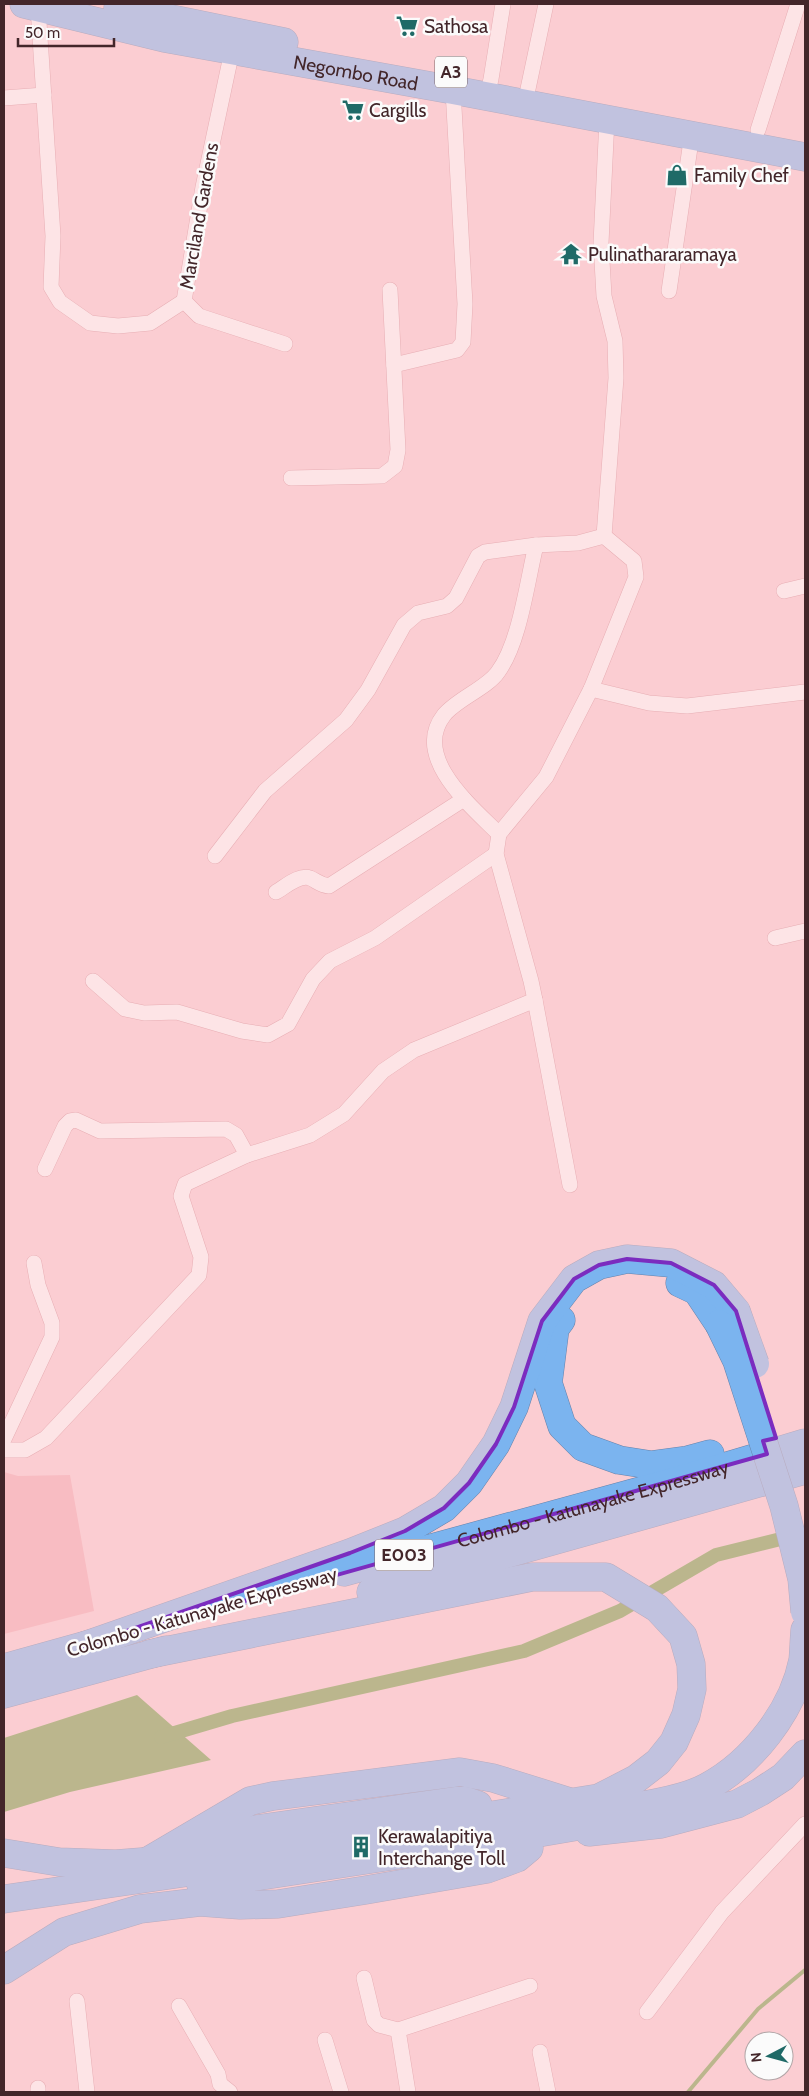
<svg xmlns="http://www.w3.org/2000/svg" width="809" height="2096" viewBox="0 0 809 2096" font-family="Cabin,sans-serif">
<rect width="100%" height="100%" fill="#fbcdd2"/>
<path fill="#f3a6b0" d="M 4,1472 L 18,1476 L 70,1475 L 94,1611 L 4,1634 Z"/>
<path fill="#6d9a3b" d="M 137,1695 L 211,1760 L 70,1792 L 4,1812 L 4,1738 Z"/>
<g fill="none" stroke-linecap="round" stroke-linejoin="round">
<path stroke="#6d9a3b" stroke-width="4" d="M 688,2092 L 758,2009 L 805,1970"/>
<path stroke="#6d9a3b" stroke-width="14" d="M 161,1737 L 232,1716 L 524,1651 L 620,1611 L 716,1555 L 805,1533"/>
<g stroke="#d08892" stroke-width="16">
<g id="street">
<path d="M 38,7 L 53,236 L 51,287 L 60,302 L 90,323 L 118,326 L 150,323 L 184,301"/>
<path d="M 232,51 L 203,187 L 184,301 L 199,316 L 285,344"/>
<path d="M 487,96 L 491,79 L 503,4"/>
<path d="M 4,98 L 44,95"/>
<path d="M 525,103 L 546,4"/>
<path d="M 758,130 L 798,4"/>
<path d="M 669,291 L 692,134"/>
<path d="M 394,365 L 457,350 L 463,342 L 465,304 L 452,72"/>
<path d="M 291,478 L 382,476 L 395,466 L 398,450 L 390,290"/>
<path d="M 604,536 L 616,378 L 615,341 L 604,296 L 601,243 L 607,119"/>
<path d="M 784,591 L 805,586"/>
<path d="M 591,689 L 649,703 L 687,706 L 805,692"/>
<path d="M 499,834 C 472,807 411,757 444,715 C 457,699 487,688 498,672 C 520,642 527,582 536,545"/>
<path d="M 215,856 L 265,791 L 346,720 L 368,690 L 404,625 L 418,613 L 447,606 L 456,598 L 478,556 L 485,552 L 536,545 L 578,543 L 604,536"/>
<path d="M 276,892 C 285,887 299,874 310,878 C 317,881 320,885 329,886 L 464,799"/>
<path d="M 775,938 L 805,931"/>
<path d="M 93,981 L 125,1009 L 144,1013 L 177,1012 L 242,1031 L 268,1035 L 288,1024 L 313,979 L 330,961 L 375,938 L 496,854"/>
<path d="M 535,1000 L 570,1185"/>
<path d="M 45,1169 L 65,1126 L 70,1121 L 76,1120 L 100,1131 L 226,1129 L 236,1135 L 247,1155"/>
<path d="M 4,1439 L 52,1337 L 52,1323 L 38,1285 L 34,1263"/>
<path d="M 4,1450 L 25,1450 L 46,1438 L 199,1275 L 201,1257 L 181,1196 L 185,1184 L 247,1155 L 310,1135 L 344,1114 L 383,1071 L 414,1050 L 535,1000 L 531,981 L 496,854 L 499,834 L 546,777 L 591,689 L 636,577 L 634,561 L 604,536"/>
<path d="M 364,1978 L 374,2020 L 379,2025 L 398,2030 L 530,1986"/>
<path d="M 77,2001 L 87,2092"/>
<path d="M 179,2006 L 218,2074 L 220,2084 L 230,2092"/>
<path d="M 647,2012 L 722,1912 L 805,1824"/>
<path d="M 398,2030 L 408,2092"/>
<path d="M 325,2040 L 341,2092"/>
<path d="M 540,2052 L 548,2092"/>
<path d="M 38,2088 L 38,2092"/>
</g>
</g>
<g stroke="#6782aa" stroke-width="29">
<g id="highway">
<path id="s1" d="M 24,4 L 164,38 L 453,90 L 805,157"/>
<path d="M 118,8 L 284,42"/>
<path d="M 680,1283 L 697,1291 L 719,1324"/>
<path d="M 561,1320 L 555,1328 L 548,1383 L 562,1426 L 583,1447 L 619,1460 L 651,1465 L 688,1460 L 710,1454"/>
<path id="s2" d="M 344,1572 L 677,1481 L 805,1443"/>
<path d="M 371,1592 L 805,1470"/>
<path d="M 84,1646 L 350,1553 L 405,1531 L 444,1508 L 469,1483 L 496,1444 L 514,1407 L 542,1321 L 574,1279 L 599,1265 L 627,1259 L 671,1263 L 714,1285 L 736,1311"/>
<path d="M 150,1654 L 532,1577 L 606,1577 L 657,1608 L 683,1636 L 691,1664 L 692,1689 L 686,1715 L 674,1742 L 658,1762 L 636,1779 L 599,1798 L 266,1852 L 192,1872"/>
<path d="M 4,1668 L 101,1641"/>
<path d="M 4,1694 L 166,1650"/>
<path d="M 584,1814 C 617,1809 678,1803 707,1787 C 752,1763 793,1711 803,1660 C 804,1650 804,1640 805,1630"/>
<path d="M 589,1832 L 661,1824 L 737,1804 L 760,1792 L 783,1777 L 805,1754"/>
<path d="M 184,1852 L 257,1829 L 455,1801 L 466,1801 L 478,1805"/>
<path d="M 4,1853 L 59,1862 L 116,1864 L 154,1861"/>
<path d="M 148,1861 L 250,1801 L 273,1796 L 460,1772 L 493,1778 L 567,1801"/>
<path d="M 201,1885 L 490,1841 L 608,1821"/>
<path d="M 4,1899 L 210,1869"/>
<path d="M 4,1970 L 64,1932 L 140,1909 L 200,1902 L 240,1905 L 278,1904 L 366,1890 L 487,1869 L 517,1858 L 529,1848"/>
</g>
</g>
<use href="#street" stroke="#fff" stroke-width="15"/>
<use href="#highway" stroke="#7bb4ef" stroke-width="28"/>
<g stroke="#6782aa" stroke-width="29" stroke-linecap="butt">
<g id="highway-bridge">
<path d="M 736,1311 L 755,1364"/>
<path d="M 719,1324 L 737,1361 L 784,1506 L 802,1579 L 805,1612"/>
</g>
</g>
<use href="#highway-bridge" stroke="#7bb4ef" stroke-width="28"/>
</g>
<path d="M0 0H809V2096H0ZM 627,1259 L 671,1263 L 714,1285 L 736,1311 L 776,1438 L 763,1441 L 767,1454 L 84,1646 L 350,1553 L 405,1531 L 444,1508 L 469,1483 L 496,1444 L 514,1407 L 542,1321 L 574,1279 L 599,1265 Z" fill="#fbcdd2" fill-opacity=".55" fill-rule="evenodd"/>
<path fill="none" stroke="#7b2cbf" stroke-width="4" stroke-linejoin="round" d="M 627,1259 L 671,1263 L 714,1285 L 736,1311 L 776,1438 L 763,1441 L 767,1454 L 84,1646 L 350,1553 L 405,1531 L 444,1508 L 469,1483 L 496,1444 L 514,1407 L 542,1321 L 574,1279 L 599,1265 Z"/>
<defs>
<g id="supermarket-bare" transform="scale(1.725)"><path d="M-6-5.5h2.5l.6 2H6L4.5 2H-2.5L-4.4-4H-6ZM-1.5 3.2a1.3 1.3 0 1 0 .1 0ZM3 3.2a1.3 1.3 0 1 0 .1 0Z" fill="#1f6a67" stroke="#fbfbfb" stroke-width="2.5" paint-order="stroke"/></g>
<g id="shop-bare" transform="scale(1.725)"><path d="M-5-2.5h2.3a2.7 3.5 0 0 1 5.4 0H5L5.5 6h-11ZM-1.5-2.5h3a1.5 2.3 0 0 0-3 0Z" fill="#1f6a67" stroke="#fbfbfb" stroke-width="2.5" paint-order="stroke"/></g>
<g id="temple-bare" transform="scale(1.725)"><path d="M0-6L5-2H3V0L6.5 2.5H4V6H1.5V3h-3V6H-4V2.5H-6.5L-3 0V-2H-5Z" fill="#1f6a67" stroke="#fbfbfb" stroke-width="2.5" paint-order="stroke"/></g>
<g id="building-bare" transform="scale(1.725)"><path d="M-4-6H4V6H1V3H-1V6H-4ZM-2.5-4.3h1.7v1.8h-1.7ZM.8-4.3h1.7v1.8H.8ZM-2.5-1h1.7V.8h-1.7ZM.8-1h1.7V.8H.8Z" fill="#1f6a67" stroke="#fbfbfb" stroke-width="2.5" paint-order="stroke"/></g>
</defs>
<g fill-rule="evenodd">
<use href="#supermarket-bare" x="407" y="26"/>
<use href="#supermarket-bare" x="353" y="110"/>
<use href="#shop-bare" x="677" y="175"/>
<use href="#temple-bare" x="571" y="254"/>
<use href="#building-bare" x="361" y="1847"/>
</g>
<g text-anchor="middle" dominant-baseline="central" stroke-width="5" stroke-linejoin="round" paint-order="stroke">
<g fill="#fbfbfb" stroke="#7a6669" stroke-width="1">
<rect x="435" y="56.5" width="32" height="31" rx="4"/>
<rect x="375" y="1539.5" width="58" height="31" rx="4"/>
</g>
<g font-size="18" font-weight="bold" fill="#43262a">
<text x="451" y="72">A3</text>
<text x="404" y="1555">E003</text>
</g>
<g font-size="19" fill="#43262a" stroke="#fbfbfb" text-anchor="start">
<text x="424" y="26">Sathosa</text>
<text x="369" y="110">Cargills</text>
<text x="694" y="175">Family Chef</text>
<text x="588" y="254">Pulinathararamaya</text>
<text x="378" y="1836">Kerawalapitiya<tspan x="378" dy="22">Interchange Toll</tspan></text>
</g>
<g font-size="19" fill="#43262a" stroke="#fbfbfb">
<text stroke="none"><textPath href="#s1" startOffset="339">Negombo Road</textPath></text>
<text transform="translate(199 216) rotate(-80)">Marciland Gardens</text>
<text stroke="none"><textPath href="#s2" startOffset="258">Colombo - Katunayake Expressway</textPath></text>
<text transform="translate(202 1612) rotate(-16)">Colombo - Katunayake Expressway</text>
</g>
</g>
<rect width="809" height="2096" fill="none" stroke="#43262a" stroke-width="10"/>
<g transform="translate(769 2056) rotate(264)"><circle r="24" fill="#fbfbfb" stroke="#b1a6a7"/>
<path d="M0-4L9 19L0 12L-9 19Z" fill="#1f6a67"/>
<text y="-8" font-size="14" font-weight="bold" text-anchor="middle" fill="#43262a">N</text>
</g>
<path d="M18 38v8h96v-8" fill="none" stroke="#43262a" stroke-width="2.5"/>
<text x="25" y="38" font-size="15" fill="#43262a" stroke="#fbfbfb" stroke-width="4" paint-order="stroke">50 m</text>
</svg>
